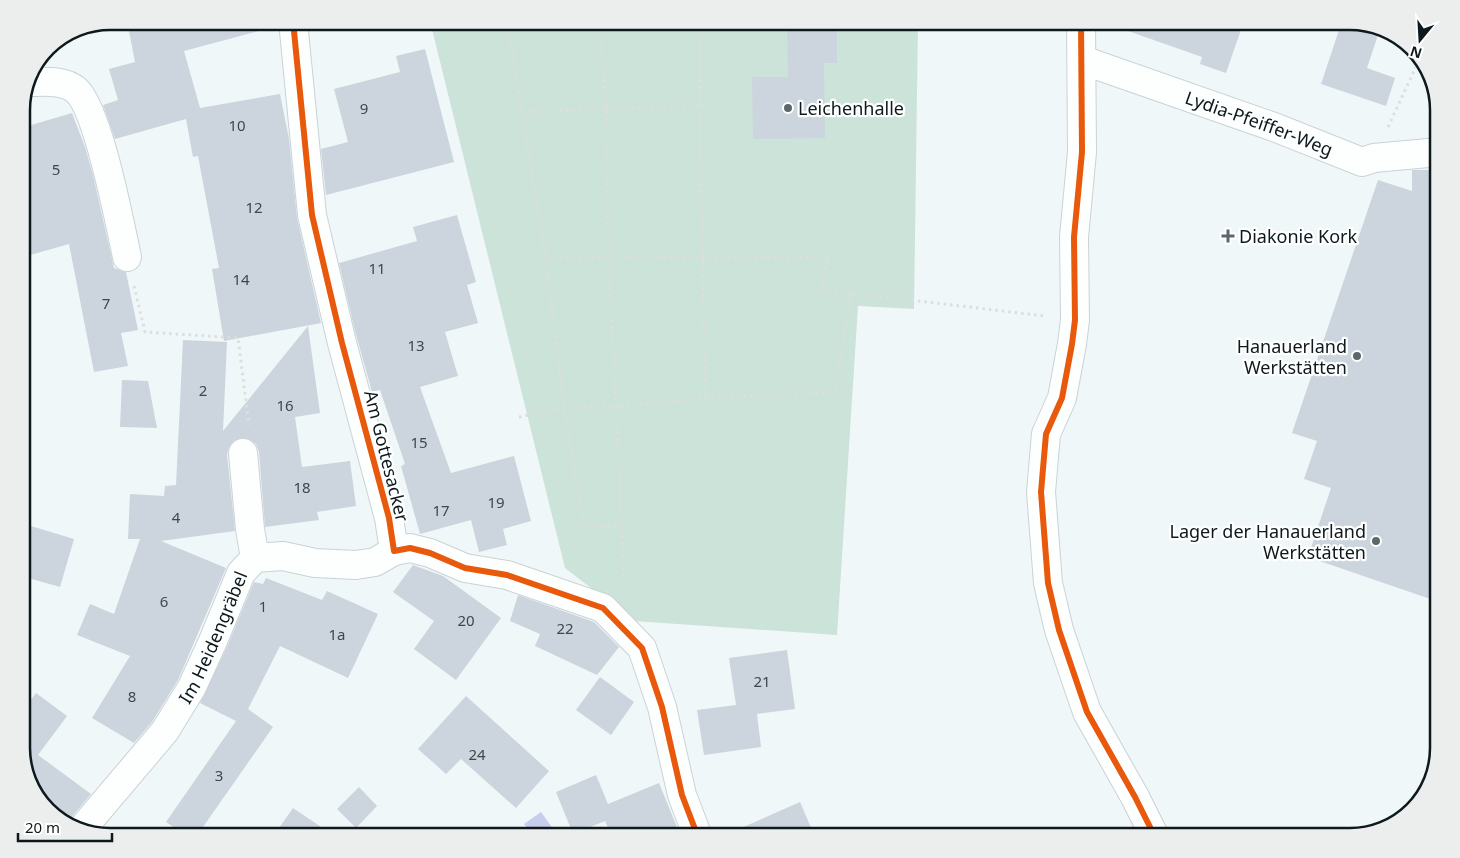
<svg xmlns="http://www.w3.org/2000/svg" width="1460" height="858" viewBox="0 0 1460 858" font-family="'Noto Sans',sans-serif">
<rect width="100%" height="100%" fill="#f0f7f9"/>
<path fill="#cbe3d9" d="M 430,21 L 918,21 L 914,309 L 858,306 L 837,635 L 634,621 L 565,568 Z"/>
<path fill="#c6ceeb" d="M 541,812 L 559,837 L 534,837 L 524,824 Z"/>
<g fill="#ccd5dd">
<path d="M 127,21 L 265,21 L 266,29 L 184,51 L 200,108 L 280,94 L 289,139 L 297,218 L 321,323 L 224,341 L 212,269 L 219,268 L 198,156 L 193,157 L 186,119 L 115,139 L 103,105 L 118,100 L 109,69 L 135,62 Z"/>
<path d="M 807,21 L 837,21 L 837,63 L 824,63 L 825,138 L 753,139 L 752,77 L 788,77 L 787,29 L 807,29 Z"/>
<path d="M 1112,21 L 1244,21 L 1226,73 L 1200,64 L 1202,57 L 1111,25 Z"/>
<path d="M 1342,21 L 1350,21 L 1380,29 L 1367,68 L 1395,78 L 1386,106 L 1321,84 Z"/>
<path d="M 425,49 L 454,162 L 326,195 L 321,149 L 348,142 L 334,89 L 400,72 L 396,56 Z"/>
<path d="M 72,113 L 85,147 L 93,175 L 114,268 L 126,272 L 138,330 L 121,333 L 128,366 L 94,372 L 69,244 L 27,256 L 21,237 L 21,128 Z"/>
<path d="M 1412,170 L 1439,170 L 1439,602 L 1308,557 L 1331,488 L 1304,479 L 1317,441 L 1292,433 L 1378,180 L 1412,191 Z"/>
<path d="M 457,215 L 476,282 L 467,285 L 478,323 L 445,332 L 458,376 L 420,387 L 451,473 L 514,456 L 531,521 L 503,529 L 507,545 L 479,552 L 471,520 L 420,534 L 401,466 L 405,464 L 380,390 L 372,392 L 355,331 L 339,263 L 417,241 L 413,227 Z"/>
<path d="M 308,326 L 320,413 L 295,417 L 302,467 L 350,461 L 356,506 L 317,512 L 319,520 L 265,527 L 259,452 L 256,444 L 249,439 L 241,438 L 234,441 L 229,447 L 227,454 L 235,531 L 161,541 L 226,568 L 178,680 L 152,722 L 134,743 L 92,718 L 130,656 L 77,635 L 90,604 L 114,614 L 140,539 L 128,539 L 130,494 L 164,496 L 165,486 L 176,485 L 183,340 L 227,342 L 223,431 Z"/>
<path d="M 122,380 L 148,381 L 157,428 L 120,427 Z"/>
<path d="M 21,523 L 74,539 L 60,587 L 21,576 Z"/>
<path d="M 413,565 L 443,576 L 501,618 L 456,680 L 414,649 L 434,621 L 393,592 Z"/>
<path d="M 266,578 L 322,600 L 327,591 L 378,614 L 348,678 L 280,646 L 248,709 L 273,727 L 196,837 L 188,837 L 166,822 L 236,721 L 200,703 L 227,647 L 254,582 L 263,584 Z"/>
<path d="M 518,595 L 594,622 L 619,647 L 597,675 L 535,646 L 540,634 L 510,621 Z"/>
<path d="M 787,650 L 795,709 L 757,714 L 761,747 L 704,755 L 697,710 L 736,705 L 729,658 Z"/>
<path d="M 600,677 L 634,702 L 611,735 L 576,710 Z"/>
<path d="M 36,693 L 67,716 L 38,755 L 91,794 L 70,819 L 67,825 L 33,793 L 21,754 L 21,713 Z"/>
<path d="M 466,696 L 549,771 L 516,808 L 461,759 L 446,774 L 418,749 Z"/>
<path d="M 596,775 L 608,804 L 659,783 L 681,837 L 612,837 L 605,821 L 573,834 L 556,792 Z"/>
<path d="M 359,787 L 377,806 L 356,828 L 337,809 Z"/>
<path d="M 800,802 L 815,837 L 721,837 Z"/>
<path d="M 293,808 L 336,837 L 292,837 L 279,828 Z"/>
</g>
<g fill="none" stroke-linecap="round" stroke-linejoin="round">
<g stroke="#c9d3d6" stroke-width="30">
<g id="minor">
<path d="M 293,21 L 312,215 L 342,343 L 389,518 L 394,551 L 410,548 L 430,553 L 465,568 L 507,575 L 603,608 L 642,648 L 662,707 L 682,795 L 698,837"/>
<path d="M 1081,21 L 1082,152 L 1074,237 L 1075,320 L 1072,344 L 1062,398 L 1046,434 L 1041,492 L 1048,583 L 1059,630 L 1087,712 L 1135,797 L 1155,837"/>
<path id="s1" d="M 1082,60 L 1274,127 L 1362,162 L 1374,158 L 1439,152"/>
<path d="M 32,82 C 45,82 64,80 76,90 C 98,109 120,224 127,257"/>
<path d="M 243,453 L 250,529 L 255,558"/>
<path id="s2" d="M 82,829 L 165,731 L 192,687 L 213,641 L 241,573 L 255,558 L 283,556 L 315,563 L 356,565 L 375,562 L 394,551"/>
</g>
</g>
<g stroke="#dcdee0" stroke-width="3" stroke-dasharray="2.5 4" stroke-linecap="butt">
<path d="M 507,21 L 546,259 L 564,408 L 584,525 L 621,527"/>
<path d="M 600,21 L 606,109 L 608,256 L 616,406 L 706,398 L 835,393 L 851,293 L 1045,316"/>
<path d="M 699,21 L 702,258 L 706,398"/>
<path d="M 521,112 L 701,106"/>
<path d="M 1388,127 L 1420,58"/>
<path d="M 546,259 L 608,256 L 702,258 L 828,257 L 820,290 L 851,293"/>
<path d="M 134,286 L 145,332 L 238,338 L 249,425"/>
<path d="M 519,417 L 564,408 L 616,406 L 624,585"/>
</g>
<use href="#minor" stroke="#fdfefe" stroke-width="28"/>
<g stroke="#fff" stroke-width="9">
<g id="cycleway">
<path d="M 293,21 L 312,215 L 342,343 L 389,518 L 394,551 L 410,548 L 430,553 L 465,568 L 507,575 L 603,608 L 642,648 L 662,707 L 682,795 L 698,837"/>
<path d="M 1081,21 L 1082,152 L 1074,237 L 1075,320 L 1072,344 L 1062,398 L 1046,434 L 1041,492 L 1048,583 L 1059,630 L 1087,712 L 1135,797 L 1155,837"/>
</g>
</g>
<use href="#cycleway" stroke="#e8590c" stroke-width="6"/>
</g>
<g fill="#5c676a" stroke="#fff" stroke-width="2">
<circle cx="788" cy="108" r="5"/>
<path d="M1225.5 228.5h5v5h5v5h-5v5h-5v-5h-5v-5h5z"/>
<circle cx="1357" cy="356" r="5"/>
<circle cx="1376" cy="541" r="5"/>
</g>
<g text-anchor="middle" dominant-baseline="central" stroke-width="4.5" stroke-linejoin="round" paint-order="stroke">
<g font-size="15" fill="#3d484d">
<text x="364" y="108">9</text>
<text x="237" y="125">10</text>
<text x="56" y="169">5</text>
<text x="254" y="207">12</text>
<text x="377" y="268">11</text>
<text x="241" y="279">14</text>
<text x="106" y="303">7</text>
<text x="416" y="345">13</text>
<text x="203" y="390">2</text>
<text x="285" y="405">16</text>
<text x="419" y="442">15</text>
<text x="302" y="487">18</text>
<text x="496" y="502">19</text>
<text x="441" y="510">17</text>
<text x="176" y="517">4</text>
<text x="164" y="601">6</text>
<text x="263" y="606">1</text>
<text x="466" y="620">20</text>
<text x="565" y="628">22</text>
<text x="337" y="634">1a</text>
<text x="762" y="681">21</text>
<text x="132" y="696">8</text>
<text x="477" y="754">24</text>
<text x="219" y="775">3</text>
</g>
<g font-size="18" fill="#0d191d" stroke="#fff" text-anchor="start">
<text x="798" y="108">Leichenhalle</text>
<text x="1239" y="236">Diakonie Kork</text>
<text x="1347" y="346" text-anchor="end">Hanauerland<tspan x="1347" dy="21">Werkstätten</tspan></text>
<text x="1366" y="531" text-anchor="end">Lager der Hanauerland<tspan x="1366" dy="21">Werkstätten</tspan></text>
</g>
<g font-size="18" fill="#0d191d" stroke="#fff">
<text stroke="none"><textPath href="#s1" startOffset="188">Lydia-Pfeiffer-Weg</textPath></text>
<text transform="translate(387 456) rotate(76)">Am Gottesacker</text>
<text stroke="none"><textPath href="#s2" startOffset="234">Im Heidengräbel</textPath></text>
</g>
</g>
<path d="M0 0H1460V858H0ZM110 30H1350A80 80 0 0 1 1430 110V748A80 80 0 0 1 1350 828H110A80 80 0 0 1 30 748V110A80 80 0 0 1 110 30Z" fill="#eceded" fill-rule="evenodd"/>
<path fill="none" stroke="#0d191d" stroke-width="2.5" d="M110 30H1350A80 80 0 0 1 1430 110V748A80 80 0 0 1 1350 828H110A80 80 0 0 1 30 748V110A80 80 0 0 1 110 30Z"/>
<g transform="translate(1420 40) rotate(198)" stroke="#ffffff" stroke-width="4" paint-order="stroke">
<path d="M0-4L9 19L0 12L-9 19Z" fill="#0d191d"/>
<text y="-8" font-size="14" font-weight="bold" text-anchor="middle" fill="#0d191d">N</text>
</g>
<path d="M18 833v8h94v-8" fill="none" stroke="#0d191d" stroke-width="2.5"/>
<text x="25" y="833" font-size="15" fill="#0d191d" stroke="#ffffff" stroke-width="4" paint-order="stroke">20 m</text>
</svg>
